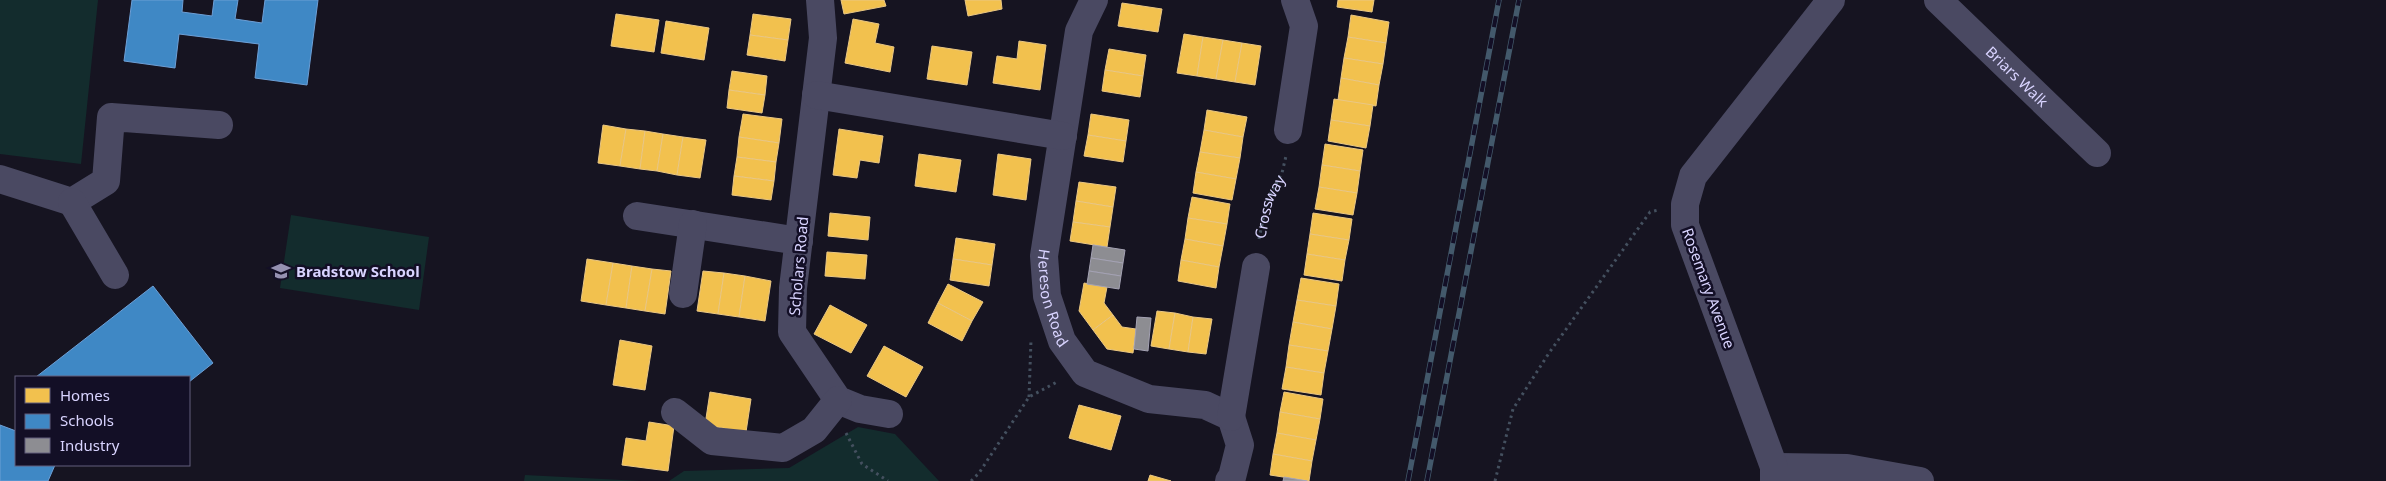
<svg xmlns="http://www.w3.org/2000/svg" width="2386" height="481" viewBox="0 0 2386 481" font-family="'Noto Sans',sans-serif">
<rect width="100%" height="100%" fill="#161421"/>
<g fill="#132c2d">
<path d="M 0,0 L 98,0 L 81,164 L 0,154 Z"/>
<path d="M 291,215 L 429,237 L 419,310 L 280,288 Z"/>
<path d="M 858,427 L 895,434 L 939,481 L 669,481 L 684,471 L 789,468 Z"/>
<path d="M 525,475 L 641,481 L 524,481 Z"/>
</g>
<g fill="#f2c14e" stroke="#eac783">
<path d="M 841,0 L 884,0 L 886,6 L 844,14 Z"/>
<path d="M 965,0 L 1001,0 L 1002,9 L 968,16 Z"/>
<path d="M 1338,0 L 1374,0 L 1372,12 L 1337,7 Z"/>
<path d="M 1122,3 L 1162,9 L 1158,32 L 1118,26 Z"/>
<path d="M 616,14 L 659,20 L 654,52 L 611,46 Z"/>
<path d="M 753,14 L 791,19 L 788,40 L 750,35 Z"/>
<path d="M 1351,15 L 1389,22 L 1386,43 L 1348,37 Z"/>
<path d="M 853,19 L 879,24 L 875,43 L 894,47 L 890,72 L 845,63 Z"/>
<path d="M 666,21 L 709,28 L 704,60 L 661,53 Z"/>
<path d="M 1184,34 L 1203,37 L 1197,76 L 1177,73 Z"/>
<path d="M 750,35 L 788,40 L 785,61 L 747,55 Z"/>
<path d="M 1203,37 L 1223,40 L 1216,79 L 1197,76 Z"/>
<path d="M 1348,37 L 1386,43 L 1383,64 L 1344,58 Z"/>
<path d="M 1223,40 L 1242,43 L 1235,82 L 1216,79 Z"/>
<path d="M 1019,41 L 1046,45 L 1040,90 L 993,83 L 997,56 L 1017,59 Z"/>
<path d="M 1242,43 L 1261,46 L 1255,85 L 1235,82 Z"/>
<path d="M 932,46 L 972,52 L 967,85 L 927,79 Z"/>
<path d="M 1109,49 L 1146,55 L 1143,76 L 1105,70 Z"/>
<path d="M 1344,58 L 1383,64 L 1379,85 L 1341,78 Z"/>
<path d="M 1105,70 L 1143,76 L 1140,97 L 1102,91 Z"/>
<path d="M 732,71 L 767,76 L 765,95 L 729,90 Z"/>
<path d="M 1341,78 L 1379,85 L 1376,106 L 1338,100 Z"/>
<path d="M 729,90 L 765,95 L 762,113 L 727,108 Z"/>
<path d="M 1334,99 L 1373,105 L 1370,126 L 1331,120 Z"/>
<path d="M 1207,110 L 1247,117 L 1243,137 L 1204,130 Z"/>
<path d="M 743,114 L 782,119 L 779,143 L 739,137 Z"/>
<path d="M 1091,114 L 1129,120 L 1126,141 L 1088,135 Z"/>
<path d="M 1331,120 L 1370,126 L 1366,148 L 1328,141 Z"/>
<path d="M 603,125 L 626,129 L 620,166 L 598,163 Z"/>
<path d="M 626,129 L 645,131 L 640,169 L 620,166 Z"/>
<path d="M 839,129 L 883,136 L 879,163 L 860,160 L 857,178 L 833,175 Z"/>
<path d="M 1204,130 L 1243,137 L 1240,158 L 1200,152 Z"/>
<path d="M 645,131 L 663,134 L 657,171 L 640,169 Z"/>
<path d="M 663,134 L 683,137 L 677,175 L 657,171 Z"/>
<path d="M 1088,135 L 1126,141 L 1123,162 L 1084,156 Z"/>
<path d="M 683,137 L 706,140 L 700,178 L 677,175 Z"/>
<path d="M 739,137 L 779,143 L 776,162 L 737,157 Z"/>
<path d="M 1325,144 L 1363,150 L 1360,171 L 1322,165 Z"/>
<path d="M 1200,152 L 1240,158 L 1236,179 L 1196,172 Z"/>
<path d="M 919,154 L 961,160 L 956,192 L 915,186 Z"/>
<path d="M 998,154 L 1031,159 L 1026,200 L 993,195 Z"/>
<path d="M 737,157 L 776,162 L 774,181 L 734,176 Z"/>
<path d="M 1322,165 L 1360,171 L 1357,193 L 1319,187 Z"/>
<path d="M 1196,172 L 1236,179 L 1232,200 L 1193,193 Z"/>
<path d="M 734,176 L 774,181 L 771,200 L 732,195 Z"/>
<path d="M 1079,182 L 1116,187 L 1113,207 L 1076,201 Z"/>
<path d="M 1319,187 L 1357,193 L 1353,215 L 1315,209 Z"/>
<path d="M 1192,197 L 1230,204 L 1227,224 L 1188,218 Z"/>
<path d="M 1076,201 L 1113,207 L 1110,227 L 1073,222 Z"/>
<path d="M 830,213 L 870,217 L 868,240 L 828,236 Z"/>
<path d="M 1313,213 L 1352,219 L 1349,240 L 1310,234 Z"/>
<path d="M 1188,218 L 1227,224 L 1223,246 L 1185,239 Z"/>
<path d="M 1073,222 L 1110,227 L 1107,247 L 1070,241 Z"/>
<path d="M 1310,234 L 1349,240 L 1345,260 L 1307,254 Z"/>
<path d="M 956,238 L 995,244 L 992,265 L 953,259 Z"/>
<path d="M 1185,239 L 1223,246 L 1219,267 L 1181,260 Z"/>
<path d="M 827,252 L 867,255 L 865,279 L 825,276 Z"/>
<path d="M 1307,254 L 1345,260 L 1342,281 L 1304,275 Z"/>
<path d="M 587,259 L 613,263 L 606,305 L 581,301 Z"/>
<path d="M 953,259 L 992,265 L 989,286 L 950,280 Z"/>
<path d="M 1181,260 L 1219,267 L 1216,288 L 1178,281 Z"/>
<path d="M 613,263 L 632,266 L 626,308 L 606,305 Z"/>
<path d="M 632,266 L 652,269 L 645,311 L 626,308 Z"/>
<path d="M 652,269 L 671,271 L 665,314 L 645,311 Z"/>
<path d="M 703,271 L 724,273 L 718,314 L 697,311 Z"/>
<path d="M 724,273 L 745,276 L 739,317 L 718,314 Z"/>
<path d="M 745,276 L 771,281 L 765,321 L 739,317 Z"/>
<path d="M 1301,278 L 1339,284 L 1336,306 L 1297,300 Z"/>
<path d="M 1084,283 L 1107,287 L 1104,303 L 1113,315 L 1093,330 L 1079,311 Z"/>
<path d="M 948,284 L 983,302 L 972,321 L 938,303 Z"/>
<path d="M 1297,300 L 1336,306 L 1332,329 L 1293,322 Z"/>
<path d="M 938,303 L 972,321 L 962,341 L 928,323 Z"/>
<path d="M 830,305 L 867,325 L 851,353 L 814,334 Z"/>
<path d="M 1157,311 L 1175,313 L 1169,349 L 1151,346 Z"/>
<path d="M 1175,313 L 1193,317 L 1188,352 L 1169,349 Z"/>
<path d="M 1113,315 L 1122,327 L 1136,329 L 1133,353 L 1107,349 L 1093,330 Z"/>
<path d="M 1193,317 L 1212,319 L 1206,354 L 1188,352 Z"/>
<path d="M 1293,322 L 1332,329 L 1328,351 L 1289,345 Z"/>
<path d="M 620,340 L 652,346 L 645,390 L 613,385 Z"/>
<path d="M 1289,345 L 1328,351 L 1324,373 L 1286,367 Z"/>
<path d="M 884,346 L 923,367 L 906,397 L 867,376 Z"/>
<path d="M 1286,367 L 1324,373 L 1321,395 L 1282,389 Z"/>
<path d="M 710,392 L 751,399 L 746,432 L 705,425 Z"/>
<path d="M 1284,392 L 1323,399 L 1320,419 L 1280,412 Z"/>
<path d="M 1079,405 L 1121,416 L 1111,450 L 1069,438 Z"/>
<path d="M 1280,412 L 1320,419 L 1316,440 L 1277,433 Z"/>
<path d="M 649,422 L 674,426 L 668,471 L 622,465 L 626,438 L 646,441 Z"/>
<path d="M 1277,433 L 1316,440 L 1312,461 L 1273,454 Z"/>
<path d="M 1273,454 L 1312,461 L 1309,481 L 1270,475 Z"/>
<path d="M 1150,475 L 1171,481 L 1148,481 Z"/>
</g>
<g fill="#3f88c5" stroke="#6d9fd6">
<path d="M 132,0 L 183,0 L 182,12 L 212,16 L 214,0 L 238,0 L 235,19 L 262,23 L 265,0 L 318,0 L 307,85 L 255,78 L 259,44 L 179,34 L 175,68 L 124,61 Z"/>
<path d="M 153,286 L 213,363 L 189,382 L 189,377 L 36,377 Z"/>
<path d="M 0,425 L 16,431 L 16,465 L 55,465 L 48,481 L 0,481 Z"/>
</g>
<g fill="#8d8d92" stroke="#a4a2b3">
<path d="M 1093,245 L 1125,250 L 1123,263 L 1091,258 Z"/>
<path d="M 1091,258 L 1123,263 L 1121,276 L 1089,271 Z"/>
<path d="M 1089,271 L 1121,276 L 1119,289 L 1087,284 Z"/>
<path d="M 1137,317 L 1151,318 L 1148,351 L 1134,349 Z"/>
<path d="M 1284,477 L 1307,481 L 1283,481 Z"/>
</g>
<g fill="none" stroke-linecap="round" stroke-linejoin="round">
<g stroke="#44505f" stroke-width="3" stroke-dasharray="2.5 4" stroke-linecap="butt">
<path id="s1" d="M 1259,239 L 1267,200 L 1282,173 L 1286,156"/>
<path d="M 1029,397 L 1031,340"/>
<path d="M 846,433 L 862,464 L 888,481"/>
<path d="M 971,481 L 979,473 L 1029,397 L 1057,382"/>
<path d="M 1495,481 L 1513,409 L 1549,353 L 1650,212 L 1658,210"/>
</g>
<g stroke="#4a4962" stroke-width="28">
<path d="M 820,0 L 823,38 L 793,288 L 792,332 L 838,400 L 860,409 L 889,414"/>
<path id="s2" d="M 1094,0 L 1079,31 L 1044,256 L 1047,296 L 1062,341 L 1085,373 L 1149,399 L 1205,405 L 1231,417 L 1240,445 L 1232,477 L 1229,481"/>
<path id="s3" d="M 1938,0 L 2097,153"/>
<path d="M 816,95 L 1063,136"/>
<path d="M 1288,130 L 1304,26 L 1295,0"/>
<path d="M 0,179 L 72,202 L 106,181 L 111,117 L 219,125"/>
<path d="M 72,202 L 115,275"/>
<path d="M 637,216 L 799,241"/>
<path d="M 683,294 L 693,224"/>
<path d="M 675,412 L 712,441 L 783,448 L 814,430 L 838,400"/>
<path d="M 1231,417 L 1256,267"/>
<path d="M 1774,467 L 1847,468 L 1920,481"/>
<path d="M 1774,481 L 1774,467 L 1685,225 L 1685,204 L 1693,176 L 1831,0"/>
</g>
<g stroke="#43596b" stroke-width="5.5">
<g id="rail">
<path d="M 1408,481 L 1499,0"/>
<path d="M 1427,481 L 1519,0"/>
</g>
</g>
<use href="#rail" stroke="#130f26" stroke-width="4" stroke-dasharray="11" stroke-linecap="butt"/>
</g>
<defs>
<g id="school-bare" transform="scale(1.5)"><path d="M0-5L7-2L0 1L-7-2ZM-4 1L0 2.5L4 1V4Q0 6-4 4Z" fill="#9591b1" stroke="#130f26" stroke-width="2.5" paint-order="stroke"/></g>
</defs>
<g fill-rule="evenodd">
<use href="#school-bare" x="281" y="271"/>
</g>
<g text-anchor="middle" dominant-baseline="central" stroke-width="5" stroke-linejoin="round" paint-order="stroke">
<g font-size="15" fill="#d9d4ff" stroke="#130f26">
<text stroke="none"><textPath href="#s3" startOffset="110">Briars Walk</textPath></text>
<text stroke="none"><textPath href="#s1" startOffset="34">Crossway</textPath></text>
<text transform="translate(798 266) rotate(-85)">Scholars Road</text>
<text transform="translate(1709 288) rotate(70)">Rosemary Avenue</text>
<text stroke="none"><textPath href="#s2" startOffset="305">Hereson Road</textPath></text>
</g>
<g font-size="15" font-weight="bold" fill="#d9d4ff" stroke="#130f26" text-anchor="start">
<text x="296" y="271">Bradstow School</text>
</g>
</g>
<rect x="15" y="376" width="175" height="90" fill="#130f26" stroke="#625e7d"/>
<rect x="25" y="388" width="25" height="15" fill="#f2c14e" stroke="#625e7d"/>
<text x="60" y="401" font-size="15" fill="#d9d4ff">Homes</text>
<rect x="25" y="414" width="25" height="15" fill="#3f88c5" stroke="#625e7d"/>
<text x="60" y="426" font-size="15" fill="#d9d4ff">Schools</text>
<rect x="25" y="438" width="25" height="15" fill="#8d8d92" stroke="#625e7d"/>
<text x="60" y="451" font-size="15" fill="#d9d4ff">Industry</text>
</svg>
